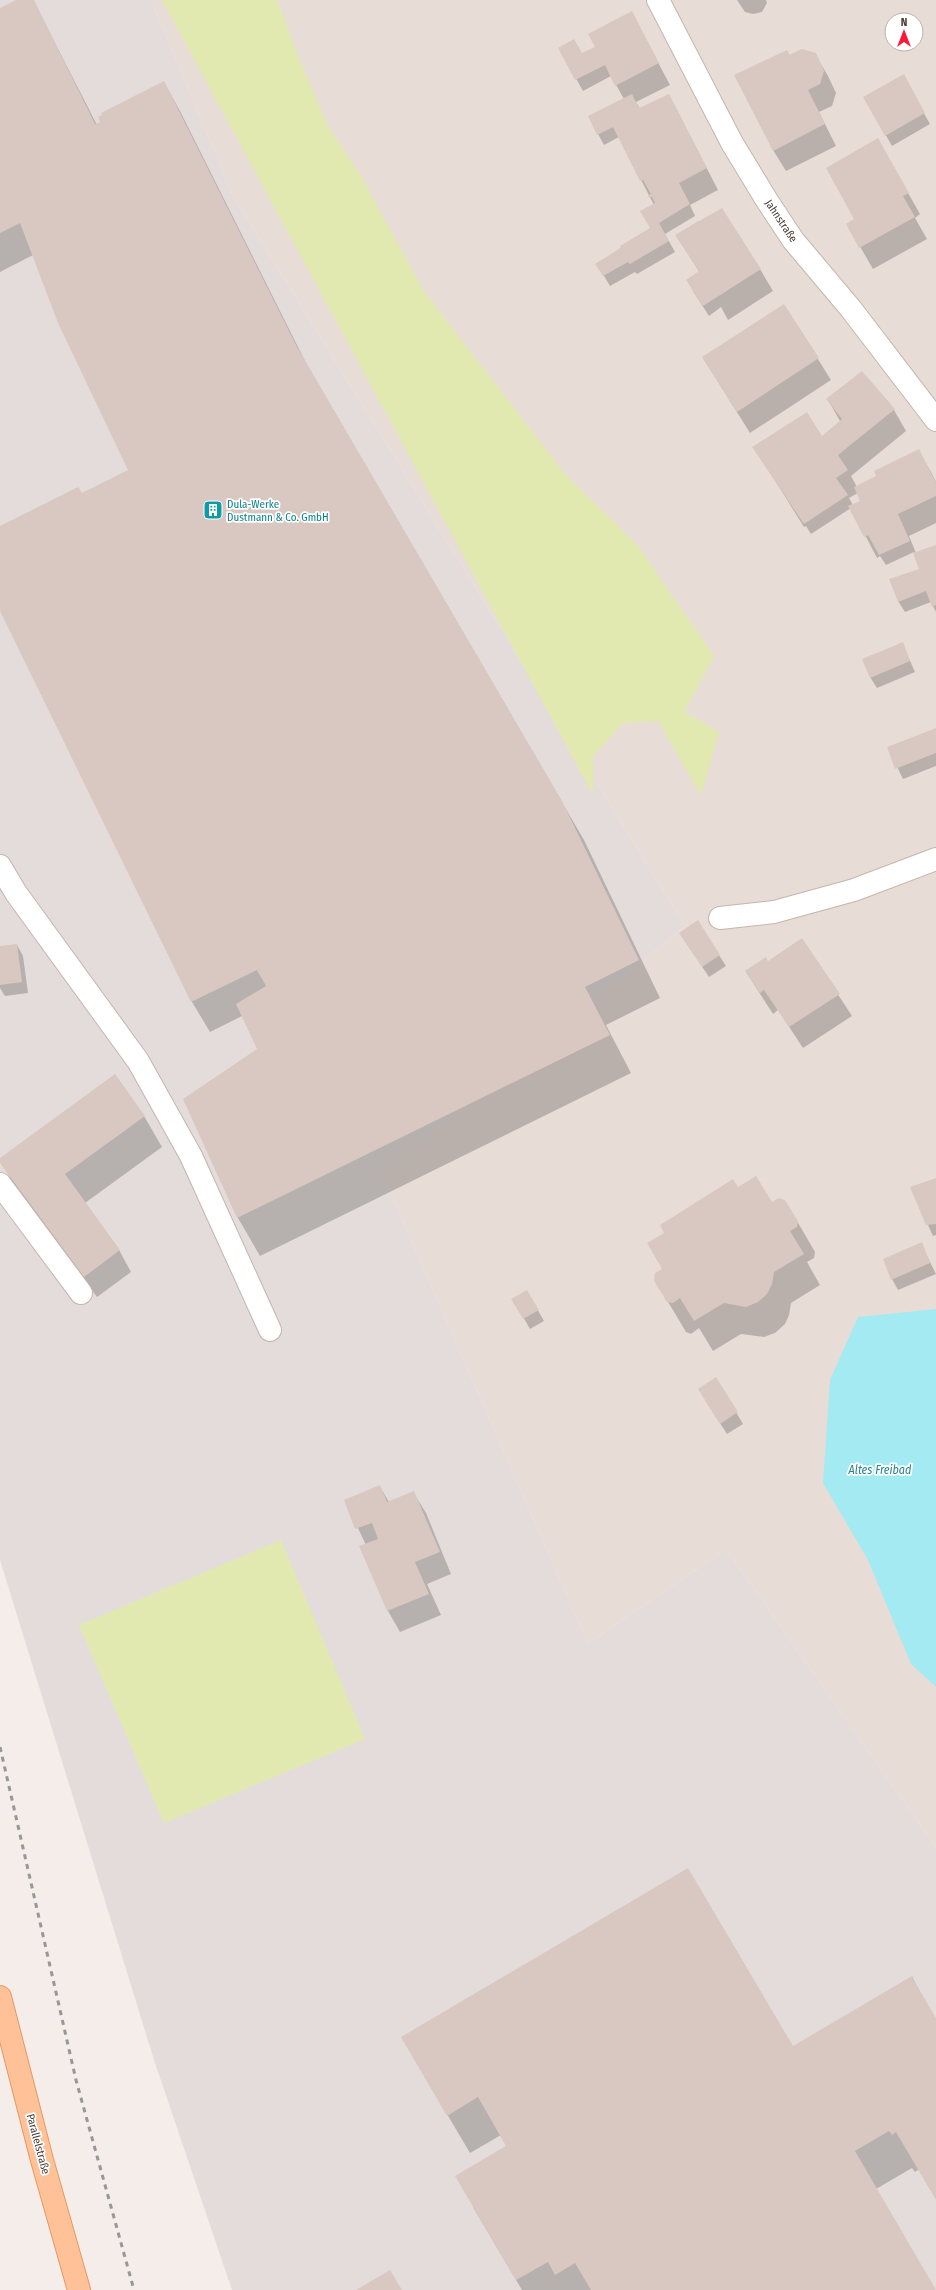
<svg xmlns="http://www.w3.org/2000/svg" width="936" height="2290" viewBox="0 0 936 2290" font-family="'Fira Sans Condensed',sans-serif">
<rect width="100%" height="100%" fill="#f4ede9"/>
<path fill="#e8ddd6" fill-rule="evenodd" d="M 151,0 L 936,0 L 936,1848 L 726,1549 L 588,1644 L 382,1174 L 685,926 L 234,198 ZM 892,20 L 916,20 L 916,44 L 892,44 Z"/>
<path fill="#e4dcda" d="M 0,0 L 151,0 L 234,198 L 685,926 L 382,1174 L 588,1644 L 726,1549 L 936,1848 L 936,2290 L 232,2290 L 154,2060 L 0,1560 Z"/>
<g fill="#e1e9b1">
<path d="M 162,0 L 277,0 L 300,61 L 328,126 L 361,176 L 423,290 L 565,474 L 638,546 L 714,656 L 684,712 L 719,732 L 701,795 L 658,721 L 623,723 L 593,756 L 593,795 Z"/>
<path d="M 281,1540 L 365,1739 L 164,1823 L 79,1625 Z"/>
</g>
<path fill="#a4eaf2" d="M 936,1309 L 936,1687 L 911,1664 L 868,1560 L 823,1483 L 830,1380 L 858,1317 Z"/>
<g fill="#0003" fill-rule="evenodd">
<path d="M 18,0 L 33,0 L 97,125 L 164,82 L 181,113 L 312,375 L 584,840 L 660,998 L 606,1025 L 631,1073 L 260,1256 L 238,1218 L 184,1100 L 258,1049 L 242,1016 L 210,1032 L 192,1002 L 0,609 L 0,528 L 81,494 L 130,471 L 33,255 L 0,272 L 0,9 Z"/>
<path d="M 737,0 L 766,0 L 767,3 L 762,12 L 753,14 L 745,12 Z"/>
<path d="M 632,13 L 670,85 L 636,102 L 640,109 L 669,95 L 718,190 L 690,205 L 695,216 L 665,234 L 675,252 L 637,274 L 635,272 L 610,286 L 597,264 L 651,228 L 654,205 L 619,137 L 604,145 L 598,134 L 624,99 L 611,76 L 583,91 L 559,48 L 582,55 L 596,47 Z"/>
<path d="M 787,51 L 790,56 L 815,54 L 828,76 L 836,93 L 832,106 L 819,112 L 836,146 L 786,171 L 773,150 Z"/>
<path d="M 903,76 L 930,124 L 892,146 L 864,97 Z"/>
<path d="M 878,140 L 920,214 L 915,218 L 927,239 L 873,269 L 847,224 L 856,219 Z"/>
<path d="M 699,221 L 760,269 L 773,291 L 728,320 L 721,307 L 709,316 L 693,291 L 700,273 L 676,235 Z"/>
<path d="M 784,305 L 831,380 L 750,433 L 703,358 Z"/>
<path d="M 828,400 L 894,410 L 906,431 L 851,476 L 857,487 L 878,477 L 919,451 L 931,472 L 936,482 L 936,523 L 909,536 L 916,553 L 936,546 L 936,612 L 931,602 L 905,612 L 898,601 L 920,569 L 914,552 L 886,565 L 880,556 L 877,558 L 851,508 L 811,534 L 806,526 L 804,527 L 754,447 L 822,438 L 840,421 ZM 858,493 L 862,501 L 853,505 L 849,498 Z"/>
<path d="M 902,643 L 915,672 L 877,688 L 870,677 Z"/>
<path d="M 936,729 L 936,766 L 903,779 L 888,748 Z"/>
<path d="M 697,921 L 726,966 L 709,977 L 687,944 Z"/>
<path d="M 802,939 L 852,1016 L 803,1048 L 778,1010 L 773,1014 L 746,972 L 768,962 Z"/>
<path d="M 17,945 L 23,956 L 28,993 L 5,996 L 0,988 L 0,947 Z"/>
<path d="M 144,1116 L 162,1147 L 85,1203 L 119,1250 L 131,1272 L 97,1297 L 48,1230 L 46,1231 L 17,1190 L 0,1159 Z"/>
<path d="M 936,1179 L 936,1235 L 933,1236 L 911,1188 Z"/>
<path d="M 737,1189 L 771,1204 L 797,1221 L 815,1252 L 814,1258 L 807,1262 L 820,1285 L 791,1303 L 789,1315 L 785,1324 L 775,1333 L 764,1337 L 741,1334 L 713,1351 L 699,1328 L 691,1334 L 686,1332 L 655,1280 Z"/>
<path d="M 921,1244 L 936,1274 L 898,1290 L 892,1279 Z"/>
<path d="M 527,1291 L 544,1321 L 530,1329 L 513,1299 Z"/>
<path d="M 716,1378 L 743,1424 L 727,1434 L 705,1400 Z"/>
<path d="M 380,1487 L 389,1502 L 413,1492 L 426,1513 L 451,1574 L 427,1584 L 441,1615 L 400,1632 L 388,1611 L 361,1547 L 366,1545 L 345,1501 Z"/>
<path d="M 912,1977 L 936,2020 L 936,2199 L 919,2169 L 915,2172 L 912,2168 L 876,2189 L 935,2290 L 522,2290 L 473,2207 L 508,2146 L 501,2135 L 470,2153 L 402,2038 L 793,2047 Z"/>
</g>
<g fill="#d9c8c1">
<path d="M 16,0 L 34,0 L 95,124 L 100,122 L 98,117 L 102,115 L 101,113 L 164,81 L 296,345 L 562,801 L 639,960 L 585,987 L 610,1035 L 237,1218 L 183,1099 L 257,1049 L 236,1004 L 266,986 L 257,970 L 191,1002 L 0,611 L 0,526 L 78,487 L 82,493 L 128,470 L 58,323 L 20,223 L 0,233 L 0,8 Z"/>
<path d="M 632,11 L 659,63 L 615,86 L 605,65 L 575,80 L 558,48 L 574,39 L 582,53 L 595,47 L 588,34 Z"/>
<path d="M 802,49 L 816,53 L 824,71 L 820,84 L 808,90 L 825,124 L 773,151 L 734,75 L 787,50 L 789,55 Z"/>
<path d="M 904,74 L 925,113 L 885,136 L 863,97 Z"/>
<path d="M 632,94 L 639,108 L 669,94 L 707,168 L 679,183 L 690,204 L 659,223 L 669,241 L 630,264 L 628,262 L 603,276 L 595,264 L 621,248 L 620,246 L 650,228 L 640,211 L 655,203 L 652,197 L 649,198 L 648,195 L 651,194 L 643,180 L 640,181 L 613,127 L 597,135 L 588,116 Z"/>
<path d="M 878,138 L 909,193 L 903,196 L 915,217 L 859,248 L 846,224 L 854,219 L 826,168 Z"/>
<path d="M 722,208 L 761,269 L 703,306 L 686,280 L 699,271 L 675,235 Z"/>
<path d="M 784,304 L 819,358 L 737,412 L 702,357 Z"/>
<path d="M 862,371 L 895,409 L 838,455 L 848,470 L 836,478 L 848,495 L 804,524 L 752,447 L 807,412 L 822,436 L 842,419 L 826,399 Z"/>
<path d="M 919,449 L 936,483 L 936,496 L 898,514 L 910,541 L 879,555 L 868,535 L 864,537 L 848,506 L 860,501 L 854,487 L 876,476 L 874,471 Z"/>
<path d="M 936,545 L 936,605 L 932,607 L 926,591 L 898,602 L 889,579 L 919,569 L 913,553 Z"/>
<path d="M 903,642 L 910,661 L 870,678 L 862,659 Z"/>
<path d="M 936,728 L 936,753 L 895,769 L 887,747 Z"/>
<path d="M 698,920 L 720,955 L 702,967 L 679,933 Z"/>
<path d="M 802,938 L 840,994 L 789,1027 L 764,990 L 760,993 L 745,971 L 766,957 L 768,961 Z"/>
<path d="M 17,944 L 22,982 L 0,985 L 0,946 Z"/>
<path d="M 115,1074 L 145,1116 L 65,1174 L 120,1250 L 84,1277 L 0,1163 L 0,1158 Z"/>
<path d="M 756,1176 L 772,1202 L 779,1198 L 785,1200 L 798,1221 L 797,1227 L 790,1231 L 804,1254 L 774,1272 L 772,1284 L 767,1294 L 758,1302 L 746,1307 L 724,1303 L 694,1321 L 680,1298 L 673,1303 L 667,1302 L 654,1281 L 655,1273 L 662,1269 L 647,1243 L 664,1233 L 660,1225 L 733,1179 L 738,1187 Z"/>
<path d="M 936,1178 L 936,1224 L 926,1225 L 910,1187 Z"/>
<path d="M 922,1242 L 930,1263 L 891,1280 L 883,1259 Z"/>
<path d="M 527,1290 L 539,1310 L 523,1319 L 511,1299 Z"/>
<path d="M 716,1377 L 738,1412 L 720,1424 L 698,1389 Z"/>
<path d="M 380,1485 L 387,1502 L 414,1491 L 440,1552 L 415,1562 L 429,1594 L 387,1611 L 359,1546 L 378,1539 L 372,1523 L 355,1529 L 344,1500 Z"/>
<path d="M 688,1868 L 793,2046 L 912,1976 L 914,1977 L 912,1978 L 936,2018 L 936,2200 L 896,2132 L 892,2135 L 889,2131 L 855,2151 L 936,2290 L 591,2290 L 575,2263 L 555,2275 L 548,2262 L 516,2280 L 455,2176 L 506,2146 L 478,2097 L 447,2116 L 401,2037 Z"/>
<path d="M 390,2270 L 402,2290 L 356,2290 Z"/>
</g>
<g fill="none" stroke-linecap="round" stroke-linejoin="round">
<g stroke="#c3b5ae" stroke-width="24">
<g id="minor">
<path d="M 658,0 L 732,143 L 766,199 L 793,240 L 851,309 L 936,420"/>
<path d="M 0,866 L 16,893 L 138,1061 L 191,1156 L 270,1330"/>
<path d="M 720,918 L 774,912 L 854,890 L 936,859"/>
<path d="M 0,1184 L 81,1293"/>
</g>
</g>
<g stroke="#e69865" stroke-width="24">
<path id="major" d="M 0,1997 L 42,2160 L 79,2290"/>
</g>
<use href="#minor" stroke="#fff" stroke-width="22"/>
<use href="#major" stroke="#ffc197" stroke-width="22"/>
<path stroke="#979797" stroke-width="3" stroke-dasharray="5 5" stroke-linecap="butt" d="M 0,1747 L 76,2080 L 134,2290"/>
</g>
<defs>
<g id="building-square" transform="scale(1)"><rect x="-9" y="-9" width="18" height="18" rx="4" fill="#0f9aa8" stroke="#fff"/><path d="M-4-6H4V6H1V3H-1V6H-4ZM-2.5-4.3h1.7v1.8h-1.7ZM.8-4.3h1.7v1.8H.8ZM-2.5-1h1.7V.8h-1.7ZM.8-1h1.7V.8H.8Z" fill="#fff"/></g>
</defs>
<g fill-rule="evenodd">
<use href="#building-square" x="213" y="510"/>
</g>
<g text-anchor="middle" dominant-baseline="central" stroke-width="3.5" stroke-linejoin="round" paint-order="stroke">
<g font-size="11" fill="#483c37" stroke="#fff">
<text transform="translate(781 221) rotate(56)">Jahnstraße</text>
<text transform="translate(38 2144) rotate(75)">Parallelstraße</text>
</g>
<g font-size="11" fill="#0d838f" stroke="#fff" text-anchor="start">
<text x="227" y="504">Dula-Werke<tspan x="227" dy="13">Dustmann &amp; Co. GmbH</tspan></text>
</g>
<g font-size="12" font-style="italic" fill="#26828e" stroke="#fff">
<text x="880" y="1470">Altes Freibad</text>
</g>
</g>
<g transform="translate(904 32)"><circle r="19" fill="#ffffff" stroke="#b6b1af"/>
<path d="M0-3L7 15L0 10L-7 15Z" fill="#fd173b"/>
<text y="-6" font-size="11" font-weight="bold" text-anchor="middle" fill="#483c37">N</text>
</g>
</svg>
